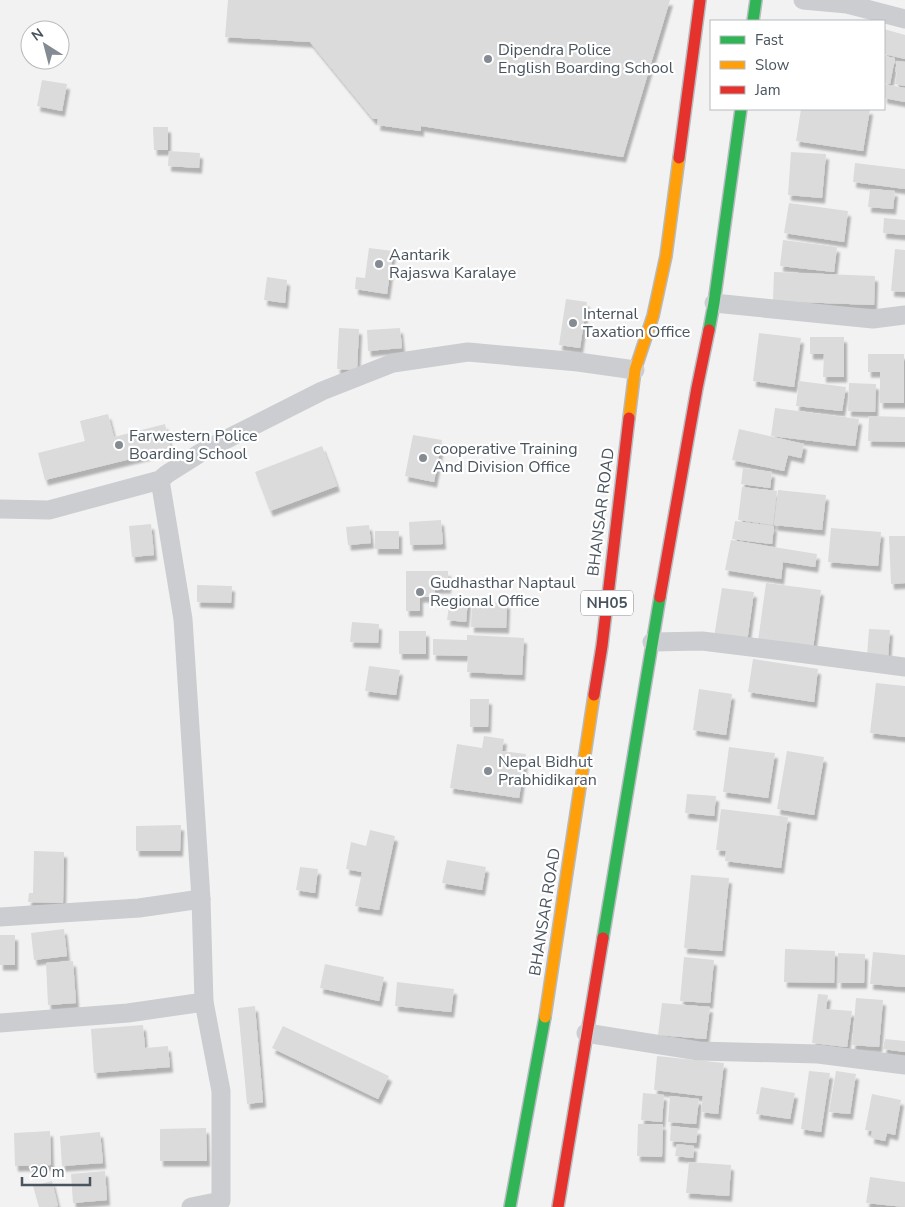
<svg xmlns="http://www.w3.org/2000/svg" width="905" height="1207" viewBox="0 0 905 1207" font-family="'Nunito Sans',sans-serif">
<defs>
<filter id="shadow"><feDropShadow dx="3" dy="5.5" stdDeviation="1" flood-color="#0004"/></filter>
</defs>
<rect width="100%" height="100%" fill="#f2f2f2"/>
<g fill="#dbdbdc" filter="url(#shadow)">
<path d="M 228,0 L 670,0 L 623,157 L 421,126 L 421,131 L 377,125 L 378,119 L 373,119 L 310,42 L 225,37 Z"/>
<path d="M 884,29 L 905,35 L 905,59 L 884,54 Z"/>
<path d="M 884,56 L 895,58 L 890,84 L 884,83 Z"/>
<path d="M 897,61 L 905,62 L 905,86 L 895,84 L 897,72 L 895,72 Z"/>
<path d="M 42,80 L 67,84 L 62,111 L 37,106 Z"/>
<path d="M 884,84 L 905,88 L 905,102 L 884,98 Z"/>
<path d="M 801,109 L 870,109 L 863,151 L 796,141 Z"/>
<path d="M 153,127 L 168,127 L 168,150 L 154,150 Z"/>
<path d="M 169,151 L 200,153 L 199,168 L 168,166 Z"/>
<path d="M 791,152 L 826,154 L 822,198 L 788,195 Z"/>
<path d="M 855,163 L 905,169 L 905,189 L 853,182 Z"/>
<path d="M 870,189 L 895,191 L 893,209 L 868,207 Z"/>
<path d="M 789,203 L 848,211 L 844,242 L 784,233 Z"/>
<path d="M 884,218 L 905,220 L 905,235 L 883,233 Z"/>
<path d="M 783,240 L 837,247 L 834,272 L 780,266 Z"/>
<path d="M 369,248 L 393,251 L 387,294 L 355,289 L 356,277 L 365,278 Z"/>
<path d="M 895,249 L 905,250 L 905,292 L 891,291 Z"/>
<path d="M 774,272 L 875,276 L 874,305 L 773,301 Z"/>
<path d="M 267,277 L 287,280 L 285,303 L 264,300 Z"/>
<path d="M 566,299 L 587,302 L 580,348 L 559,345 Z"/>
<path d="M 339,328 L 359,329 L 357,370 L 337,369 Z"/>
<path d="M 400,328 L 402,348 L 368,351 L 367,330 Z"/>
<path d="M 759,333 L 801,338 L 794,387 L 753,381 Z"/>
<path d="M 810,337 L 844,337 L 844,377 L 823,377 L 824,354 L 810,354 Z"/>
<path d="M 868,354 L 904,354 L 904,403 L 880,403 L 880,372 L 868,372 Z"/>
<path d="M 799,381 L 846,387 L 842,411 L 796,406 Z"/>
<path d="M 849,383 L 876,384 L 875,412 L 848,411 Z"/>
<path d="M 775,408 L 859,419 L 855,446 L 771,436 Z"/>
<path d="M 108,414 L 114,437 L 165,424 L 171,449 L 45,480 L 38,453 L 85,441 L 80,421 Z"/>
<path d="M 869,416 L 905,417 L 905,442 L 868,441 Z"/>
<path d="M 739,429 L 804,444 L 801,458 L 788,455 L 784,471 L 732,460 Z"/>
<path d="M 413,435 L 442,440 L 434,482 L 405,476 Z"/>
<path d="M 322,446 L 337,486 L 270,511 L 255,472 Z"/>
<path d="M 743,468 L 772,472 L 770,488 L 741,484 Z"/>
<path d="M 742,487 L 777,491 L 773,525 L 738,520 Z"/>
<path d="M 778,490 L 826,495 L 822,530 L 774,525 Z"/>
<path d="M 441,520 L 443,544 L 410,545 L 409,522 Z"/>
<path d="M 735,521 L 774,526 L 772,544 L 732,539 Z"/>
<path d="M 151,524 L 154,555 L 132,557 L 129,526 Z"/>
<path d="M 369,525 L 371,543 L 348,545 L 346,527 Z"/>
<path d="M 831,528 L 881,532 L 878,566 L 828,562 Z"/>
<rect x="375" y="531" width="24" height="18"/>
<path d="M 889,536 L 905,536 L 905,583 L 891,584 Z"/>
<path d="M 731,540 L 817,554 L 815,567 L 783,562 L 781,579 L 725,570 Z"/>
<path d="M 406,571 L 448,571 L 448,588 L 435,588 L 435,597 L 420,597 L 420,611 L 406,611 Z"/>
<path d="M 766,583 L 821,590 L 813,648 L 758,641 Z"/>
<path d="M 197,585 L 232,586 L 231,603 L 197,602 Z"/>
<path d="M 722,588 L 754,592 L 747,642 L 714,637 Z"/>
<path d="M 450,598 L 468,600 L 466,622 L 447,620 Z"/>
<path d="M 472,602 L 507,603 L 506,628 L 471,627 Z"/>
<path d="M 352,622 L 379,624 L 378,643 L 350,642 Z"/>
<path d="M 869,629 L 890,630 L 888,657 L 867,656 Z"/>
<rect x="399" y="631" width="27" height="23"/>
<path d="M 467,635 L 524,638 L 522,675 L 467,672 L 468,656 L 433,655 L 433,639 L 467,640 Z"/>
<path d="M 753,659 L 818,669 L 814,702 L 748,692 Z"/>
<path d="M 369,666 L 400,670 L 396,695 L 365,691 Z"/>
<path d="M 876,683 L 905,686 L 905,737 L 870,733 Z"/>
<path d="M 699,689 L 732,694 L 726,735 L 693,730 Z"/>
<path d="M 470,699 L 489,699 L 488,727 L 470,727 Z"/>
<path d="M 484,736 L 504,739 L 502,751 L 526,754 L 519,798 L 450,788 L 457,744 L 482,748 Z"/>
<path d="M 729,747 L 775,753 L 768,798 L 723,792 Z"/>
<path d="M 787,751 L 824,757 L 814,815 L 777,809 Z"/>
<path d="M 687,794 L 716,796 L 714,816 L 685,813 Z"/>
<path d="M 721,809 L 788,817 L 781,868 L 725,861 L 726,851 L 716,850 Z"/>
<path d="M 181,825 L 180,851 L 136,851 L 136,826 Z"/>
<path d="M 370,830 L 395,836 L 379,910 L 355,906 L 362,872 L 346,869 L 351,842 L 366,846 Z"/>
<path d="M 34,851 L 64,852 L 63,903 L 28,902 L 29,893 L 33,893 Z"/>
<path d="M 447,860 L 486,867 L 482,890 L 442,883 Z"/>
<path d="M 300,867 L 318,869 L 315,893 L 296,890 Z"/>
<path d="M 691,875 L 729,878 L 722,951 L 684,948 Z"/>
<path d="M 64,929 L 67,956 L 34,960 L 31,933 Z"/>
<rect x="0" y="935" width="15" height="30"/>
<path d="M 785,949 L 835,951 L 834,983 L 784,982 Z"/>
<path d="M 873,952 L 905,955 L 905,987 L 870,984 Z"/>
<path d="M 838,953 L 865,954 L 864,983 L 838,983 Z"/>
<path d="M 684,957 L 714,960 L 710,1003 L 680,1001 Z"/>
<path d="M 73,961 L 76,1003 L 48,1005 L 46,963 Z"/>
<path d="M 325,964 L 384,977 L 379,1001 L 320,988 Z"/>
<path d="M 397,982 L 454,989 L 451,1012 L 395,1006 Z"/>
<path d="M 818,994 L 828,995 L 826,1009 L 852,1011 L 847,1047 L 812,1043 Z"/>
<path d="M 856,998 L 883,1000 L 879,1047 L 852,1045 Z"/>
<path d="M 662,1003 L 710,1007 L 706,1039 L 658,1035 Z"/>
<path d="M 255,1006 L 263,1102 L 247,1104 L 238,1008 Z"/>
<path d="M 143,1025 L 145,1048 L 168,1046 L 170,1067 L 94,1073 L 91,1029 Z"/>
<path d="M 283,1026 L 389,1076 L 378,1099 L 272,1048 Z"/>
<path d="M 885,1039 L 905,1041 L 905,1052 L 883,1049 Z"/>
<path d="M 657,1056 L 724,1063 L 718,1114 L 701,1112 L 703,1096 L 654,1090 Z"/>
<path d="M 809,1071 L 830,1073 L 821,1132 L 801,1129 Z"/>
<path d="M 836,1071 L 856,1074 L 850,1114 L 829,1112 Z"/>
<path d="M 761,1087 L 795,1093 L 790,1119 L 756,1114 Z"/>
<path d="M 643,1093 L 664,1095 L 662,1122 L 641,1120 Z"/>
<path d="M 872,1094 L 901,1100 L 895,1135 L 887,1133 L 885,1141 L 871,1138 L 872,1131 L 865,1130 Z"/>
<path d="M 670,1096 L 699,1099 L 696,1124 L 668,1122 Z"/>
<path d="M 638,1124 L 663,1124 L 662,1157 L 637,1156 Z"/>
<path d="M 671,1126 L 698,1129 L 696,1143 L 670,1141 Z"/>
<path d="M 206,1128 L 207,1161 L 160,1161 L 160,1129 Z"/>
<path d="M 50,1131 L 51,1165 L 15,1166 L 14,1133 Z"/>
<path d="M 100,1132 L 103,1163 L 62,1166 L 60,1136 Z"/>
<path d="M 677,1144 L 694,1146 L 693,1158 L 675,1156 Z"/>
<path d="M 689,1162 L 731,1165 L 729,1196 L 686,1193 Z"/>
<path d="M 105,1171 L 107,1200 L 73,1203 L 71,1174 Z"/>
<path d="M 870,1177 L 905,1182 L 905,1207 L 866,1203 Z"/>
<path d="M 52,1181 L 58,1206 L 53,1207 L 39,1207 L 33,1186 Z"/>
</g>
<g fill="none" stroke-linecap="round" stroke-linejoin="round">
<g stroke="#b7bcc1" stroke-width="14">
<g id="fast">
<path d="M 753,21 L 756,0"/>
<path d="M 709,330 L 714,303 L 741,109"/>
<path d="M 603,938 L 660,597"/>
<path d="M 510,1207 L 545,1017"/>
</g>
</g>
<g stroke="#b7bcc1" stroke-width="14">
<g id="slow">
<path d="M 629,418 L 635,370 L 653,316 L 666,256 L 679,158"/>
<path d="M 545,1017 L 594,695"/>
</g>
</g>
<g stroke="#b7bcc1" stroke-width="14">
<g id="jam">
<path d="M 679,158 L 700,0"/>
<path d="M 660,597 L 697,388 L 709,330"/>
<path d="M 594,695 L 602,646 L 629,418"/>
<path d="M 558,1207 L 603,938"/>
</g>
</g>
<g stroke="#cbcdd0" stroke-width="19">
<path d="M 803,0 L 847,4 L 905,19"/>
<path d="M 714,303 L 873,319 L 905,315"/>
<path d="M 160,480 L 183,619 L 201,899 L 204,1002 L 221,1091 L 221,1201 L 191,1207"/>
<path d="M 0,509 L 49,510 L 160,480 L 167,474 L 205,450 L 322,391 L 393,363 L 468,352 L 578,362 L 635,370"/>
<path d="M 652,642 L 702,641 L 791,652 L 905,667"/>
<path d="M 0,917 L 139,908 L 201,899"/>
<path d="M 0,1023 L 128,1013 L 204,1002"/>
<path d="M 586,1033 L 699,1051 L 818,1054 L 905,1065"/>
</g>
<use href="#fast" stroke="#30b455" stroke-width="11"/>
<use href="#slow" stroke="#ff9f0a" stroke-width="11"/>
<use href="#jam" stroke="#e5322d" stroke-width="11"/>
</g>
<g fill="#848b92" stroke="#fff" stroke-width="2">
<circle cx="488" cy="59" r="5"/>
<circle cx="379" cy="264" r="5"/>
<circle cx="573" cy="323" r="5"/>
<circle cx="119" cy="445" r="5"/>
<circle cx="423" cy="458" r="5"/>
<circle cx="420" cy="592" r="5"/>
<circle cx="488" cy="771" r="5"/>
</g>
<g text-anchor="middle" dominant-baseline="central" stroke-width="4.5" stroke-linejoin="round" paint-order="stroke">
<rect fill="#fff" stroke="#80878e" stroke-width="1" x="581" y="590.5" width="52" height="25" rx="4"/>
<g font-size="15" font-weight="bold" fill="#49545e">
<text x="607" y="603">NH05</text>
</g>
<g font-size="16" fill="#49545e" stroke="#fff" text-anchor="start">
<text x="498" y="50">Dipendra Police<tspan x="498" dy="18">English Boarding School</tspan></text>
<text x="389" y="255">Aantarik<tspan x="389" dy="18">Rajaswa Karalaye</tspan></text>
<text x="583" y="314">Internal<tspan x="583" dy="18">Taxation Office</tspan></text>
<text x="129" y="436">Farwestern Police<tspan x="129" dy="18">Boarding School</tspan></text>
<text x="433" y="449">cooperative Training<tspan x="433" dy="18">And Division Office</tspan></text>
<text x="430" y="583">Gudhasthar Naptaul<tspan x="430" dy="18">Regional Office</tspan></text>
<text x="498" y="762">Nepal Bidhut<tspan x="498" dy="18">Prabhidikaran</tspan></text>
</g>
<g font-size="16" fill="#49545e" stroke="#fff">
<text transform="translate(601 512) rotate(-83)">BHANSAR ROAD</text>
<text transform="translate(545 912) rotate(-81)">BHANSAR ROAD</text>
</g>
</g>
<rect x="710" y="20" width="175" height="90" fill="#ffffff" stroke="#b6bbbf"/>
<rect x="720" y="36" width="25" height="8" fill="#30b455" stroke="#b6bbbf"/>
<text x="755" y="45" font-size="15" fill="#49545e">Fast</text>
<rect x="720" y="61" width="25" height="8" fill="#ff9f0a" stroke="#b6bbbf"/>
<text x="755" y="70" font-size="15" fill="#49545e">Slow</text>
<rect x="720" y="86" width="25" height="8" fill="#e5322d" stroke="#b6bbbf"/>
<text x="755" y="95" font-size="15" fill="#49545e">Jam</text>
<g transform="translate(45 45) rotate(324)"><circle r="24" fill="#ffffff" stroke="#b6bbbf"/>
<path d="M0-4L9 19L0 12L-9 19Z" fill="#848b92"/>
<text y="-8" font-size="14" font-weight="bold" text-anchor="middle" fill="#49545e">N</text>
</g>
<path d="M22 1177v8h68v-8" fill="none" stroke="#49545e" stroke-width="2.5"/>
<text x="30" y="1177" font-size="15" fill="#49545e" stroke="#ffffff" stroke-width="4" paint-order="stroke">20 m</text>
</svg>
